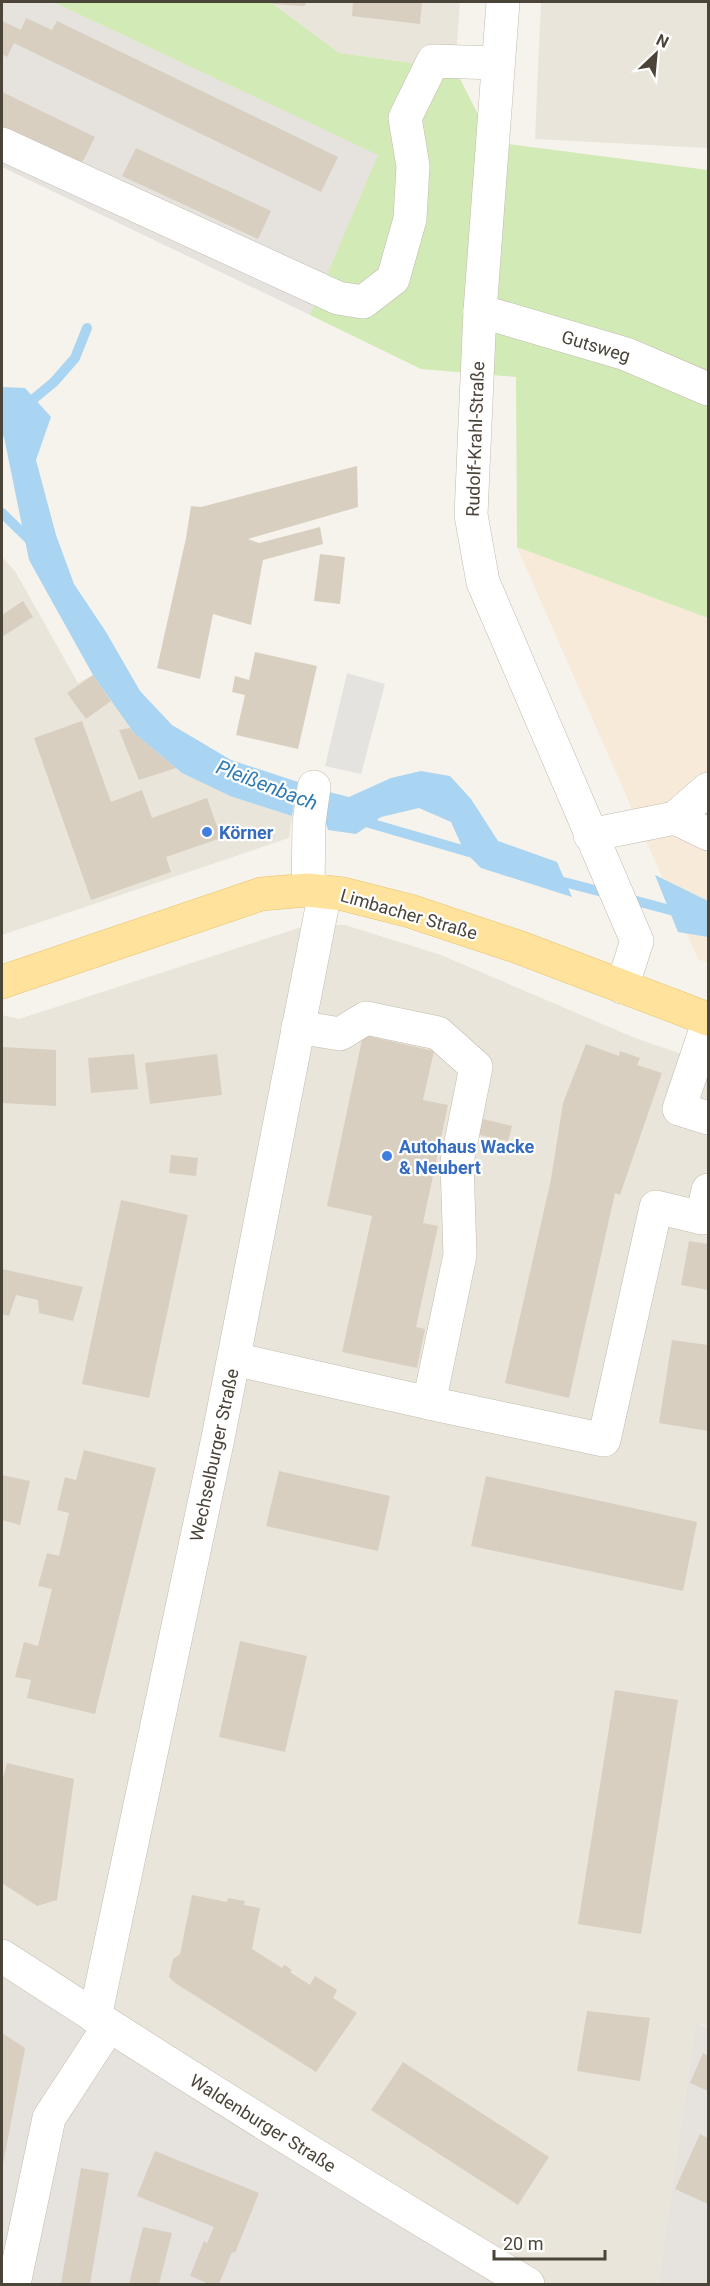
<svg xmlns="http://www.w3.org/2000/svg" width="710" height="2286" viewBox="0 0 710 2286" font-family="Roboto,sans-serif">
<rect width="100%" height="100%" fill="#f6f3ec"/>
<g fill="#eae5da">
<path d="M 273,2 L 460,2 L 455,69 L 339,53 L 273,4 Z"/>
<path d="M 541,2 L 708,2 L 708,148 L 535,139 Z"/>
<path d="M 2,557 L 15,571 L 78,683 L 93,675 L 134,733 L 182,773 L 230,796 L 292,816 L 289,838 L 2,935 Z"/>
<path d="M 311,924 L 345,925 L 441,955 L 635,1038 L 708,1063 L 708,2027 L 696,2022 L 658,2284 L 532,2284 L 2,1961 L 2,1015 L 19,1019 Z"/>
</g>
<path fill="#f7ead8" d="M 517,547 L 708,618 L 708,963 L 698,959 Z"/>
<g fill="#e6e2dd">
<path d="M 2,2 L 53,2 L 379,155 L 310,315 L 2,167 Z"/>
<path d="M 2,1961 L 532,2284 L 2,2284 Z"/>
<path d="M 696,2022 L 708,2028 L 708,2284 L 658,2284 Z"/>
</g>
<path fill="#d2eab5" d="M 53,2 L 273,2 L 273,4 L 339,53 L 455,69 L 492,142 L 708,170 L 708,618 L 517,547 L 516,377 L 421,369 L 310,315 L 378,155 Z"/>
<path fill="#e5e3e0" d="M 347,673 L 385,684 L 361,774 L 325,766 Z"/>
<g fill="#a9d4f2">
<path d="M 2,387 L 25,388 L 51,417 L 36,460 L 56,535 L 74,584 L 106,632 L 140,691 L 172,725 L 231,760 L 298,782 L 292,816 L 230,796 L 182,773 L 134,733 L 93,675 L 29,560 L 4,437 L 2,435 Z"/>
<path d="M 421,771 L 450,776 L 471,799 L 498,841 L 557,862 L 572,897 L 481,868 L 464,851 L 451,822 L 419,808 L 381,817 L 356,834 L 328,830 L 324,818 L 329,792 L 349,797 L 391,778 Z"/>
<path d="M 655,875 L 708,901 L 708,937 L 678,932 Z"/>
</g>
<g fill="none" stroke-linecap="round" stroke-linejoin="round">
<g stroke="#a9d4f2" stroke-width="10">
<path d="M 25,406 L 54,382 L 75,358 L 87,328"/>
<path d="M 2,513 L 34,544"/>
<path d="M 359,820 L 476,854"/>
<path d="M 552,879 L 610,894"/>
<path d="M 625,898 L 708,920"/>
</g>
</g>
<g fill="#d8cfc1">
<path d="M 273,2 L 306,2 L 305,6 L 273,4 Z"/>
<path d="M 353,2 L 422,2 L 420,24 L 352,16 Z"/>
<path d="M 26,18 L 52,30 L 57,21 L 338,157 L 321,192 L 14,43 L 7,57 L 2,54 L 2,21 L 21,30 Z"/>
<path d="M 2,92 L 95,137 L 80,167 L 2,129 Z"/>
<path d="M 136,148 L 271,211 L 258,239 L 122,176 Z"/>
<path d="M 357,466 L 358,507 L 248,539 L 259,543 L 320,527 L 323,544 L 263,560 L 251,625 L 213,614 L 200,679 L 157,668 L 186,538 L 191,506 L 201,507 Z"/>
<path d="M 320,554 L 345,557 L 340,604 L 314,601 Z"/>
<path d="M 23,601 L 33,617 L 2,637 L 2,615 Z"/>
<path d="M 255,652 L 317,666 L 298,749 L 236,735 L 245,695 L 232,692 L 235,676 L 249,680 Z"/>
<path d="M 93,675 L 111,701 L 86,719 L 67,693 Z"/>
<path d="M 82,721 L 111,802 L 142,790 L 152,818 L 207,798 L 221,838 L 166,857 L 171,872 L 91,900 L 34,738 Z"/>
<path d="M 130,728 L 134,733 L 176,768 L 139,780 L 119,730 Z"/>
<path d="M 363,1035 L 434,1051 L 423,1100 L 448,1105 L 423,1223 L 438,1226 L 416,1327 L 425,1329 L 417,1368 L 342,1352 L 372,1216 L 327,1206 Z"/>
<path d="M 586,1044 L 619,1056 L 620,1051 L 640,1058 L 637,1065 L 662,1073 L 620,1195 L 615,1193 L 569,1398 L 505,1383 L 551,1179 L 563,1103 Z"/>
<path d="M 2,1047 L 56,1050 L 56,1106 L 2,1103 Z"/>
<path d="M 134,1054 L 138,1089 L 91,1093 L 88,1058 Z"/>
<path d="M 217,1054 L 222,1095 L 150,1104 L 145,1063 Z"/>
<path d="M 479,1118 L 512,1126 L 508,1141 L 475,1134 Z"/>
<path d="M 171,1155 L 198,1158 L 196,1176 L 169,1173 Z"/>
<path d="M 121,1200 L 188,1215 L 149,1398 L 82,1384 Z"/>
<path d="M 689,1241 L 708,1244 L 708,1290 L 681,1285 Z"/>
<path d="M 2,1269 L 83,1287 L 73,1321 L 39,1313 L 38,1300 L 16,1295 L 9,1316 L 2,1314 Z"/>
<path d="M 672,1340 L 708,1345 L 708,1431 L 659,1423 Z"/>
<path d="M 84,1450 L 156,1468 L 95,1714 L 27,1698 L 31,1680 L 15,1677 L 24,1642 L 38,1646 L 52,1589 L 38,1586 L 47,1553 L 59,1556 L 69,1513 L 57,1510 L 65,1477 L 76,1480 Z"/>
<path d="M 279,1471 L 390,1496 L 378,1551 L 266,1526 Z"/>
<path d="M 2,1475 L 30,1481 L 20,1525 L 2,1520 Z"/>
<path d="M 486,1476 L 697,1522 L 683,1591 L 471,1546 Z"/>
<path d="M 240,1641 L 307,1656 L 285,1752 L 219,1737 Z"/>
<path d="M 615,1690 L 678,1700 L 641,1934 L 578,1924 Z"/>
<path d="M 7,1763 L 74,1779 L 57,1900 L 37,1906 L 2,1883 L 2,1782 Z"/>
<path d="M 192,1895 L 227,1902 L 228,1898 L 245,1901 L 244,1905 L 260,1908 L 252,1949 L 282,1968 L 284,1965 L 288,1967 L 292,1970 L 290,1972 L 310,1985 L 315,1976 L 337,1990 L 333,1998 L 357,2013 L 316,2072 L 175,1983 L 169,1977 L 173,1959 L 180,1954 Z"/>
<path d="M 587,2011 L 650,2018 L 640,2081 L 577,2071 Z"/>
<path d="M 2,2033 L 25,2048 L 3,2164 L 2,2164 Z"/>
<path d="M 703,2053 L 708,2056 L 708,2091 L 690,2083 Z"/>
<path d="M 403,2062 L 549,2157 L 518,2205 L 371,2110 Z"/>
<path d="M 700,2134 L 708,2138 L 708,2204 L 675,2189 Z"/>
<path d="M 155,2151 L 259,2193 L 235,2253 L 232,2252 L 219,2284 L 209,2284 L 190,2276 L 204,2241 L 207,2243 L 214,2227 L 137,2196 Z"/>
<path d="M 81,2168 L 109,2173 L 90,2284 L 61,2284 Z"/>
<path d="M 143,2227 L 172,2233 L 159,2284 L 129,2284 Z"/>
</g>
<g fill="none" stroke-linecap="round" stroke-linejoin="round">
<g stroke="#c2bbae" stroke-width="34">
<g id="minor">
<path d="M 503,2 L 480,311 L 471,515 L 483,582 L 637,941 L 622,987"/>
<path d="M 2,144 L 338,298 L 363,302 L 393,279 L 410,219 L 413,166 L 405,118 L 433,61 L 498,63"/>
<path d="M 480,311 L 626,354 L 708,389"/>
<path d="M 675,818 L 708,834"/>
<path d="M 590,835 L 675,818 L 708,789"/>
<path d="M 308,890 L 309,823 L 314,787"/>
<path d="M 708,1023 L 679,1109 L 708,1118"/>
<path d="M 234,1359 L 429,1403 L 460,1255 L 457,1162 L 476,1067 L 438,1033 L 366,1018 L 340,1034 L 298,1027"/>
<path d="M 429,1403 L 604,1440 L 656,1207 L 702,1218 L 708,1190"/>
<path d="M 2,1956 C 175,2069 350,2178 528,2284"/>
<path d="M 95,2017 L 218,1438 L 325,892"/>
<path d="M 14,2284 L 49,2118 L 109,2026"/>
</g>
</g>
<g stroke="#e6c16a" stroke-width="34">
<path id="major" d="M 2,982 L 261,894 L 308,890 L 343,894 L 410,911 L 521,948 L 708,1019"/>
</g>
<use href="#minor" stroke="#fff" stroke-width="33"/>
<use href="#major" stroke="#ffe39c" stroke-width="33"/>
</g>
<g fill="#3f7fe0" stroke="#fff" stroke-width="2">
<circle cx="207" cy="832" r="6"/>
<circle cx="387" cy="1156" r="6"/>
</g>
<g text-anchor="middle" dominant-baseline="central" stroke-width="4.5" stroke-linejoin="round" paint-order="stroke">
<g font-size="18" fill="#4b4439" stroke="#fff">
<text transform="translate(596 346) rotate(17)">Gutsweg</text>
<text transform="translate(475 439) rotate(-88)">Rudolf-Krahl-Straße</text>
<text transform="translate(409 914) rotate(16)">Limbacher Straße</text>
<text transform="translate(214 1455) rotate(-78)">Wechselburger Straße</text>
<text transform="translate(263 2123) rotate(32)">Waldenburger Straße</text>
</g>
<g font-size="18" font-weight="bold" fill="#366cbe" stroke="#fff" text-anchor="start">
<text x="219" y="832">Körner</text>
<text x="399" y="1146">Autohaus Wacke<tspan x="399" dy="21">&amp; Neubert</tspan></text>
</g>
<g font-size="20" font-style="italic" fill="#2e7ab2" stroke="#fff">
<text transform="translate(267 785) rotate(21)">Pleißenbach</text>
</g>
</g>
<rect width="710" height="2286" fill="none" stroke="#4b4439" stroke-width="6"/>
<g transform="translate(656 54) rotate(26)" stroke="#ffffff" stroke-width="4.5" paint-order="stroke">
<path d="M0-4.5L10 22L0 15L-10 22Z" fill="#4b4439"/>
<text y="-9" font-size="16" font-weight="bold" text-anchor="middle" fill="#4b4439">N</text>
</g>
<path d="M494 2250v9h111v-9" fill="none" stroke="#4b4439" stroke-width="3"/>
<text x="503" y="2250" font-size="18" fill="#4b4439" stroke="#ffffff" stroke-width="4.5" paint-order="stroke">20 m</text>
</svg>
